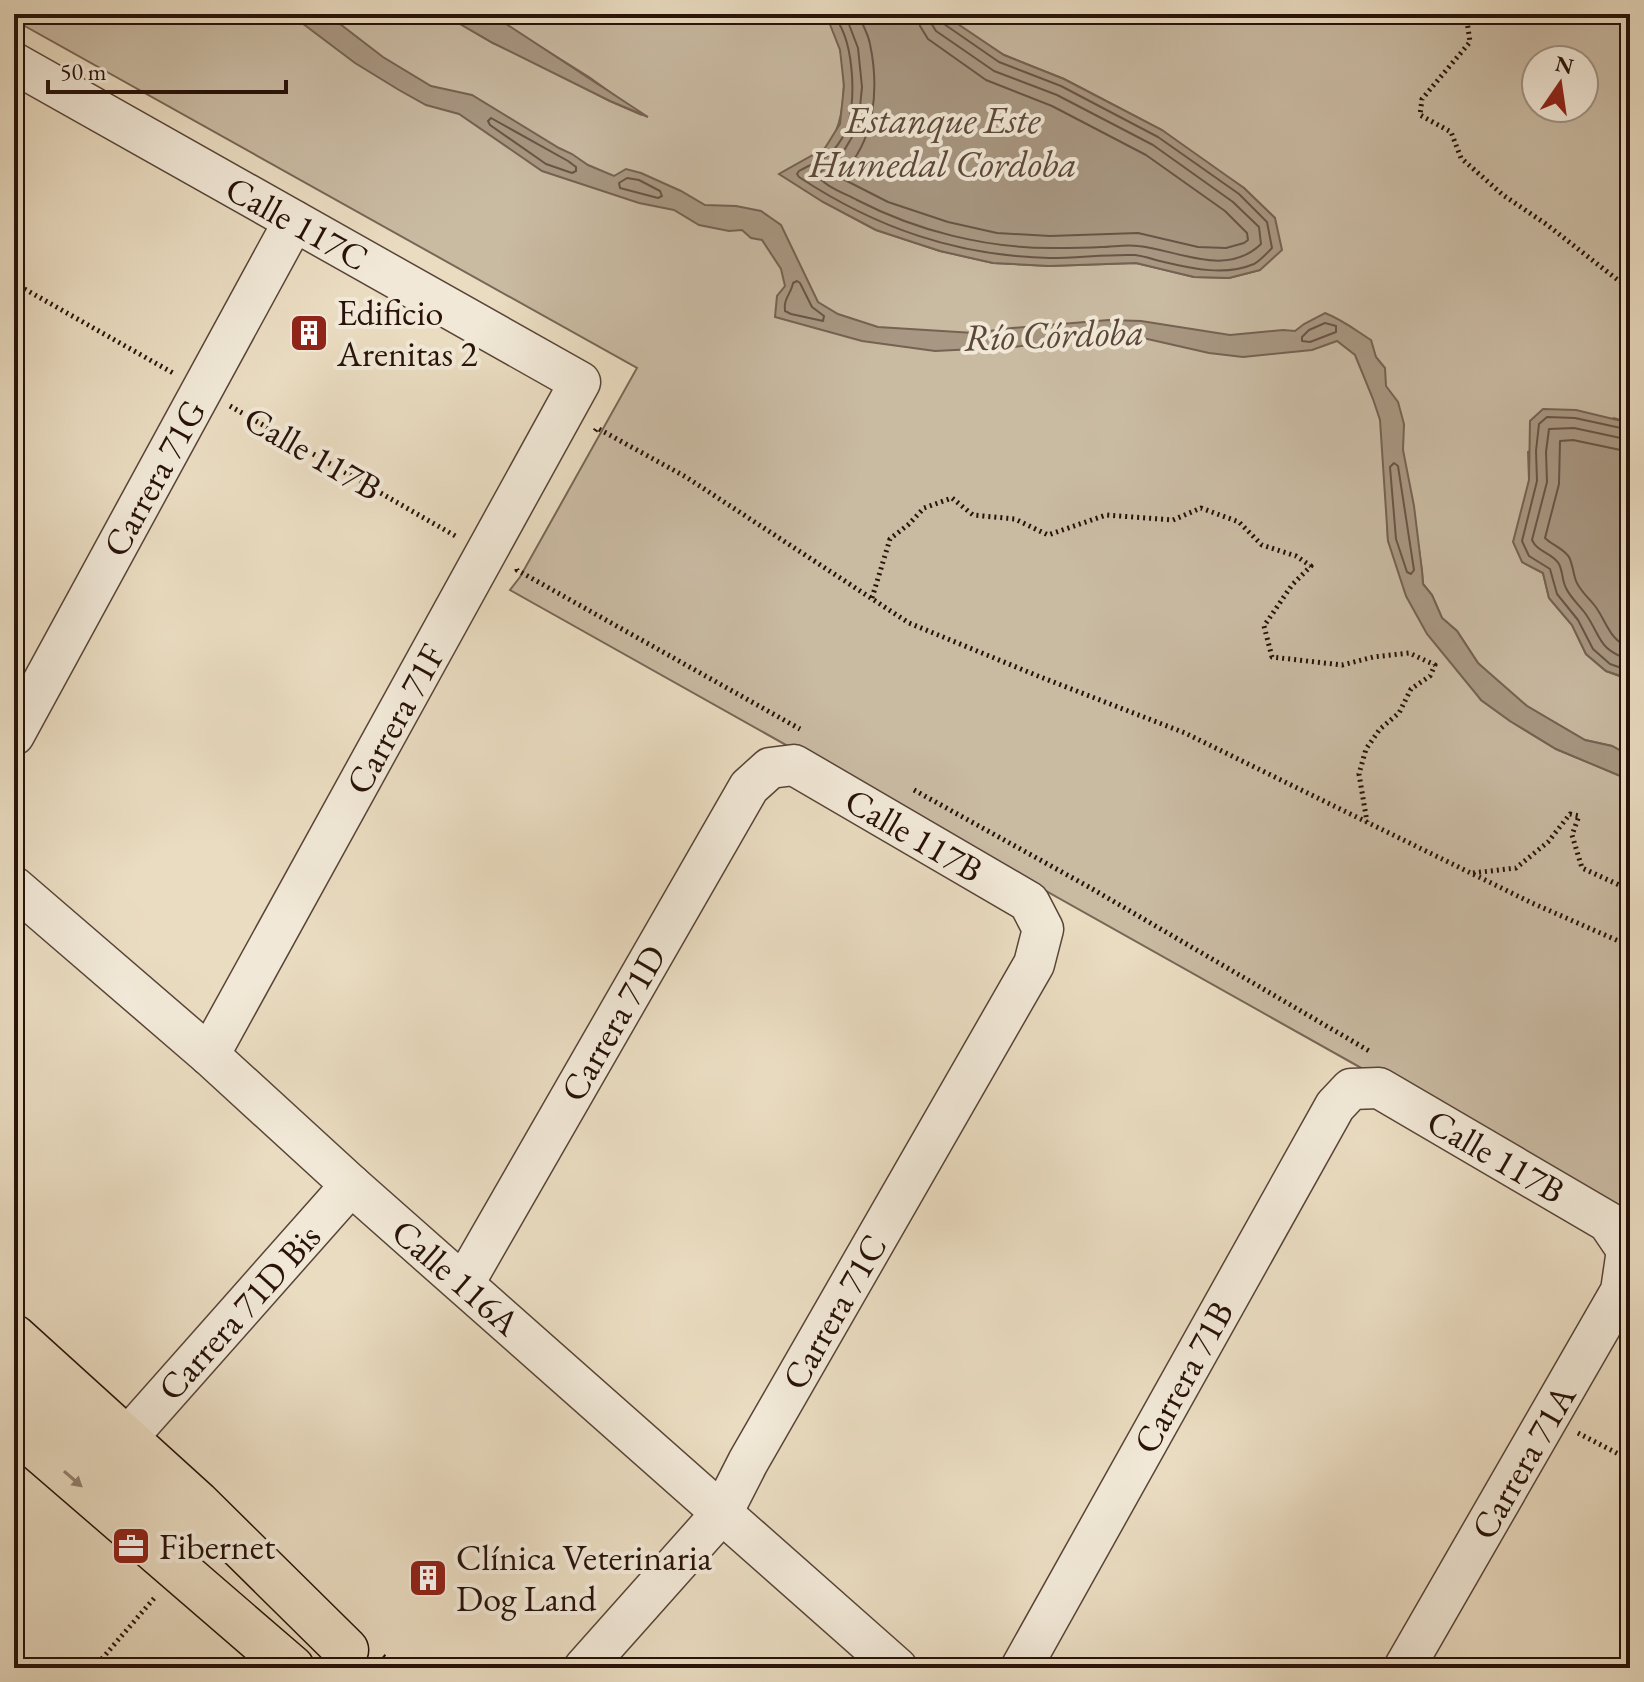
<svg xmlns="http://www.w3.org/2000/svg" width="1644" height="1682" viewBox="0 0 1644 1682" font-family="'EB Garamond',serif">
<rect width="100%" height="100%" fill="#eadcc1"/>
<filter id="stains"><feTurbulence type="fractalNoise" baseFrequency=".0025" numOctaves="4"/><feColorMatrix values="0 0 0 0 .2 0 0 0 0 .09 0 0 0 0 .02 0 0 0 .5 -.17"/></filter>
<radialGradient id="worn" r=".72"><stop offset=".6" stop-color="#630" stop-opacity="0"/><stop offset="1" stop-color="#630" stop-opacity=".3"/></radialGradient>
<path fill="#c9baa2" stroke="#786656" stroke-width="2" fill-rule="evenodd" d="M 14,14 L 443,14 L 493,43 L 522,55 L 610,101 L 642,115 L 589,77 L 488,14 L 819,14 C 823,17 827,19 829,22 C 849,48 850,127 824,149 C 813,157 793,165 780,174 L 823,202 L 876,230 L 940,251 L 993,263 L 1049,266 L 1136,263 L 1194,277 L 1229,278 L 1260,270 L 1275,218 L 1244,188 L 1199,158 L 1162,130 L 1064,79 L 1004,55 L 966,32 L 942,14 L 1630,14 L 1630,423 L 1614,418 L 1528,452 L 1529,480 L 1522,562 L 1543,573 L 1549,598 L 1572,625 L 1586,654 L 1606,671 L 1630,680 L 1630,756 L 1612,746 L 1585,740 L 1527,706 L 1505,690 L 1478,663 L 1457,631 L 1442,618 L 1432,595 L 1423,584 L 1422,571 L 1411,495 L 1387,519 L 1388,541 L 1481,700 L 1510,721 L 1556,749 L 1630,780 L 1630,1214 L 1372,1074 L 510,590 L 520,577 L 637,368 L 14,20 ZM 1536,60 L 1584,60 L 1584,108 L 1536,108 Z"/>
<g fill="#a89782" stroke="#756252" stroke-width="2">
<path d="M 290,14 L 327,14 L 383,57 L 431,86 L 472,95 L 559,148 L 572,154 L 588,165 L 614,176 L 626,169 L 641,173 L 681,191 L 705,205 L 736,206 L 761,211 L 781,225 L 818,302 L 838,314 L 878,327 L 974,333 L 1012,328 L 1109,320 L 1141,321 L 1230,335 L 1283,330 L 1295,331 L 1304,324 L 1325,313 C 1343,320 1355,330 1371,340 L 1376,357 L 1385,368 L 1386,386 L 1398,402 L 1404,424 L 1403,450 L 1414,506 L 1422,571 L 1423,584 L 1432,595 L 1442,618 L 1457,631 L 1478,663 L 1527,706 L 1585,740 L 1612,746 L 1630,756 L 1630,780 L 1556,749 L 1510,721 L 1481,700 L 1427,634 L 1406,596 L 1388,541 L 1380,420 L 1373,399 L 1355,355 L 1337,341 L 1312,350 L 1243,357 L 1209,353 L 1143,338 L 1070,339 L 1015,347 L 935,351 L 862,341 L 775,317 L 777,296 L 785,286 L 781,269 L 762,240 L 751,238 L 742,230 L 729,231 L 699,225 L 674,210 L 639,203 L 542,171 L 459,114 L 426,105 L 399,90 L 355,63 Z"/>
<path d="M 443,14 L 491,14 L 648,117 L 610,101 L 493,43 Z"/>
<path d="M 819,14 L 943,14 L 1004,55 L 1064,79 L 1162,130 L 1244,188 L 1275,218 L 1282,250 L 1260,270 L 1229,278 L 1194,277 L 1136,263 L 1049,266 L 993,263 L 940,251 L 876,230 L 823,202 L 779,174 L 825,148 L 840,124 L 844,86 L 840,50 L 829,22 Z"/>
<path d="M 1543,409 L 1576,410 L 1630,423 L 1630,679 L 1606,671 L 1586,654 L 1572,625 L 1549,598 L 1543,573 L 1522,562 L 1513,542 L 1529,480 L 1530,421 Z"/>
</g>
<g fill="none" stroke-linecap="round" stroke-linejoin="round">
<g stroke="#685446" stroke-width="2">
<path d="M 832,14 C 854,37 856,95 848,124 C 846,133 838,145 832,152 C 825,160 809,165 799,171 L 797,174 L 799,177 C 876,228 957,256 1050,258 C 1078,258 1107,254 1135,255 C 1144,256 1155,260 1164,262 C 1193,269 1226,276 1254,264 C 1260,261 1267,253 1272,248 L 1267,222 L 1239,194 L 1158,137 L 1061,86 L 999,62 L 944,24 L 940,19 L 940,14"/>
<path d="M 845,14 L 858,48 L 862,87 L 858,127 L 839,159 L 817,174 C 823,186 844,193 857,200 C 917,231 985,248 1052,248 C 1068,248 1085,248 1101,247 C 1113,247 1126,244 1138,246 C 1178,250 1226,278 1261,244 L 1259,227 L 1233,202 L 1153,145 L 1057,95 L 994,71 L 936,31 L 931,23 L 930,14"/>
<path d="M 858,14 C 862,24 868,33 870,44 C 879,87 876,142 841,174 L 843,179 L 888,202 L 948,222 L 997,233 L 1050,236 L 1138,233 L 1198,247 L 1226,248 L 1244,243 L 1248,240 L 1247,233 L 1225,211 L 1146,155 L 1052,106 L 986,80 L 928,39 L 920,26 L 918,14"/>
<path d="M 491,118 L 568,161 L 576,167 L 576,171 L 572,173 L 546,164 L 490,125 L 488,121 Z"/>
<path d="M 627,178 L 639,180 L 660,191 L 662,196 L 658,198 L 620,188 L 619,183 Z"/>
<path d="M 797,281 L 800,283 L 812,307 L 824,316 L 823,321 L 791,314 L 785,311 C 783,299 791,294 793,283 Z"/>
<path d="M 1325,323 L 1336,326 L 1336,332 L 1310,342 L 1302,341 L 1302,337 L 1309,330 Z"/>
<path d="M 1630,430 L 1575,418 L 1547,417 L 1539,424 L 1536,451 L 1537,481 L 1522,541 L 1529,556 L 1550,569 L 1557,594 L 1578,620 L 1593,649 L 1610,664 L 1630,671"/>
<path d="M 1630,440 L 1574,428 L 1549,429 L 1546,452 L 1547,482 L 1532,540 C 1538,553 1552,552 1559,564 C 1563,572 1562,581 1566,588 C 1570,597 1579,605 1585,613 C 1602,637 1597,649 1630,660"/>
<path d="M 1630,452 L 1573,440 L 1560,441 L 1559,484 L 1545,538 C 1552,545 1563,548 1569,557 C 1573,565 1573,573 1576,581 C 1580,591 1589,598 1595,606 C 1607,622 1609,640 1630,648"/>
<path d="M 1394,463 L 1398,466 L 1414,570 L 1411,574 L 1407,572 L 1396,539 L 1390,467 Z"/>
</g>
<g stroke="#584437" stroke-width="43">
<g id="minor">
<path d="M 14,63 L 580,382 L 209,1055"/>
<path d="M 14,735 L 294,221"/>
<path d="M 14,887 L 209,1055 L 351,1185 L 897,1668"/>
<path d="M 464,1283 L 749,787 L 770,768 L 794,765 L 1029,902 L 1043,929 L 1034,964 L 748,1462 L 722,1513 L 584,1668"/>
<path d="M 126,1439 L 351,1185"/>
<path d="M 1021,1668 L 1335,1106 L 1351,1089 L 1379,1088 L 1608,1222 L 1627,1250 L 1621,1291 L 1404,1668"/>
</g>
</g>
<g stroke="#281209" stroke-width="47">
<g id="major">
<path d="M 14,1376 L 70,1424 L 193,1525"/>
<path d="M 14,1428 L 292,1668"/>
</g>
</g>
<g stroke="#281209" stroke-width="47">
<path id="highway" d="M 14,1337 L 197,1503 L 346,1650"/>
</g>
<g stroke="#281209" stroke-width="5" stroke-dasharray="2 4" stroke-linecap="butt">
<path d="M 1466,14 L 1470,42 L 1422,99 L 1420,115 L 1451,132 L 1461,158 L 1503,195 L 1546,224 L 1623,284 L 1630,287"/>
<path d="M 1613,14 L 1630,23"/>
<path d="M 14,283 L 173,373"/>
<path d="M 230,406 L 457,537"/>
<path d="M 595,431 L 597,428 L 686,477 L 909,623 L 1038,676 L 1185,733 L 1532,903 L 1630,946"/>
<path d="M 517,569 L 517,570 L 800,729"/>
<path d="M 872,598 L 890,539 L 909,524 L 924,508 L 952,498 L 973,515 L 1015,519 L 1048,535 L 1106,515 L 1173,520 L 1201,508 L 1239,522 L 1262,545 L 1296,556 L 1311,566 L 1292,585 L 1264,626 L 1272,657 L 1342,665 L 1373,657 L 1409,653 L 1435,665 L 1430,676 L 1411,689 L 1399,713 L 1380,729 L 1366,749 L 1359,774 L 1367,822"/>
<path d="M 914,790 L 1089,887 L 1371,1052"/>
<path d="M 1473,873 L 1516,868 L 1548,842 L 1570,814 L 1579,816 L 1572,835 L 1582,868 L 1630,890"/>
<path d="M 1578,1433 L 1630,1460"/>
<path d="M 383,1656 L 397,1668"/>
<path d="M 94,1668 L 156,1596"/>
</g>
<use href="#minor" stroke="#f1e8d7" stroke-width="40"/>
<use href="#major" stroke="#eadcc1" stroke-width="44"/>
<use href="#highway" stroke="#eadcc1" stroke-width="44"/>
</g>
<defs><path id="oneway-solid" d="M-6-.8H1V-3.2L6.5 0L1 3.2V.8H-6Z" transform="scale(2)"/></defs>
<use fill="#93816e" href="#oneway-solid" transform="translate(73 1479) rotate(41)"/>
<defs>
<g id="building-square" transform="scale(2)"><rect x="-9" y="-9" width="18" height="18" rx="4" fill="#8f2418" stroke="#f1e8d7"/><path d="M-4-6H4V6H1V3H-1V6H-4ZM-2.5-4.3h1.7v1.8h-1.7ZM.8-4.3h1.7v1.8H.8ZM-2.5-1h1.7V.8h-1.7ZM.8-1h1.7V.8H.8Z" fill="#fff"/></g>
<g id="office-square" transform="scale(2)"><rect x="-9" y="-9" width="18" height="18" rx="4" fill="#8f2418" stroke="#f1e8d7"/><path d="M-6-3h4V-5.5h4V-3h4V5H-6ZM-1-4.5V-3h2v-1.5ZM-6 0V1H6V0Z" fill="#fff"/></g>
</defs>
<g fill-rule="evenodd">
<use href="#building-square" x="309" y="333"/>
<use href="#office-square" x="131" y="1546"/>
<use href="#building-square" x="428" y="1578"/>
</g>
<g text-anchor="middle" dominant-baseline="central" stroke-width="8" stroke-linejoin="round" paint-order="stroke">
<g font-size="36" fill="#281209" stroke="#f1e8d7">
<text transform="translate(297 223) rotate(29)">Calle 117C</text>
<text transform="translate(313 453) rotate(30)">Calle 117B</text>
<text transform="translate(154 478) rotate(-61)">Carrera 71G</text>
<text transform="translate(395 719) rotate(-61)">Carrera 71F</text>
<text transform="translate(914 835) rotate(30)">Calle 117B</text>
<text transform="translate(613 1023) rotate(-60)">Carrera 71D</text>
<text transform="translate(1496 1156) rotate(30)">Calle 117B</text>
<text transform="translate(456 1277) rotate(41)">Calle 116A</text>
<text transform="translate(239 1312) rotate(-48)">Carrera 71D Bis</text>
<text transform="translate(834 1312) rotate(-60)">Carrera 71C</text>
<text transform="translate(1183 1377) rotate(-61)">Carrera 71B</text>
<text transform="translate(1523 1462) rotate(-60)">Carrera 71A</text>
</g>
<g font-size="36" fill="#281209" stroke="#f1e8d7" text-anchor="start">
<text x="337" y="312">Edificio<tspan x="337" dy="41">Arenitas 2</tspan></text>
<text x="159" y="1546">Fibernet</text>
<text x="456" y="1557">Clínica Veterinaria<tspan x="456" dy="41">Dog Land</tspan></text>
</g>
<g font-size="38" font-style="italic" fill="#5b4739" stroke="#f1e8d7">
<text x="943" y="119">Estanque Este<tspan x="943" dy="44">Humedal Cordoba</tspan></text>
<text transform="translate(1054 334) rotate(-2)">Río Córdoba</text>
</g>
</g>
<rect width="1644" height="1682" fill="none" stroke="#eadcc1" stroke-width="48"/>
<rect x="16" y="16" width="1612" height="1650" fill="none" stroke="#281209" stroke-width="4"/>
<rect x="24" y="24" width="1596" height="1634" fill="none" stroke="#281209" stroke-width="2"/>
<g transform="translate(1560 84) rotate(13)"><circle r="38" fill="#f1e8d7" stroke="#a19285" stroke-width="2"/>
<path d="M0-6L14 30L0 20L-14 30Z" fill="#8f2418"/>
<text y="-12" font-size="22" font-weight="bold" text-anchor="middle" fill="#281209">N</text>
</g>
<path d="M48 80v12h238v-12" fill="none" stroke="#281209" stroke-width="4"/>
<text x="60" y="80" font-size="24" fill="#281209" stroke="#f1e8d7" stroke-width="6" paint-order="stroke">50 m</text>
<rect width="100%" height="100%" filter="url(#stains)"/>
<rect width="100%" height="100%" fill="url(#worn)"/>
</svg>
